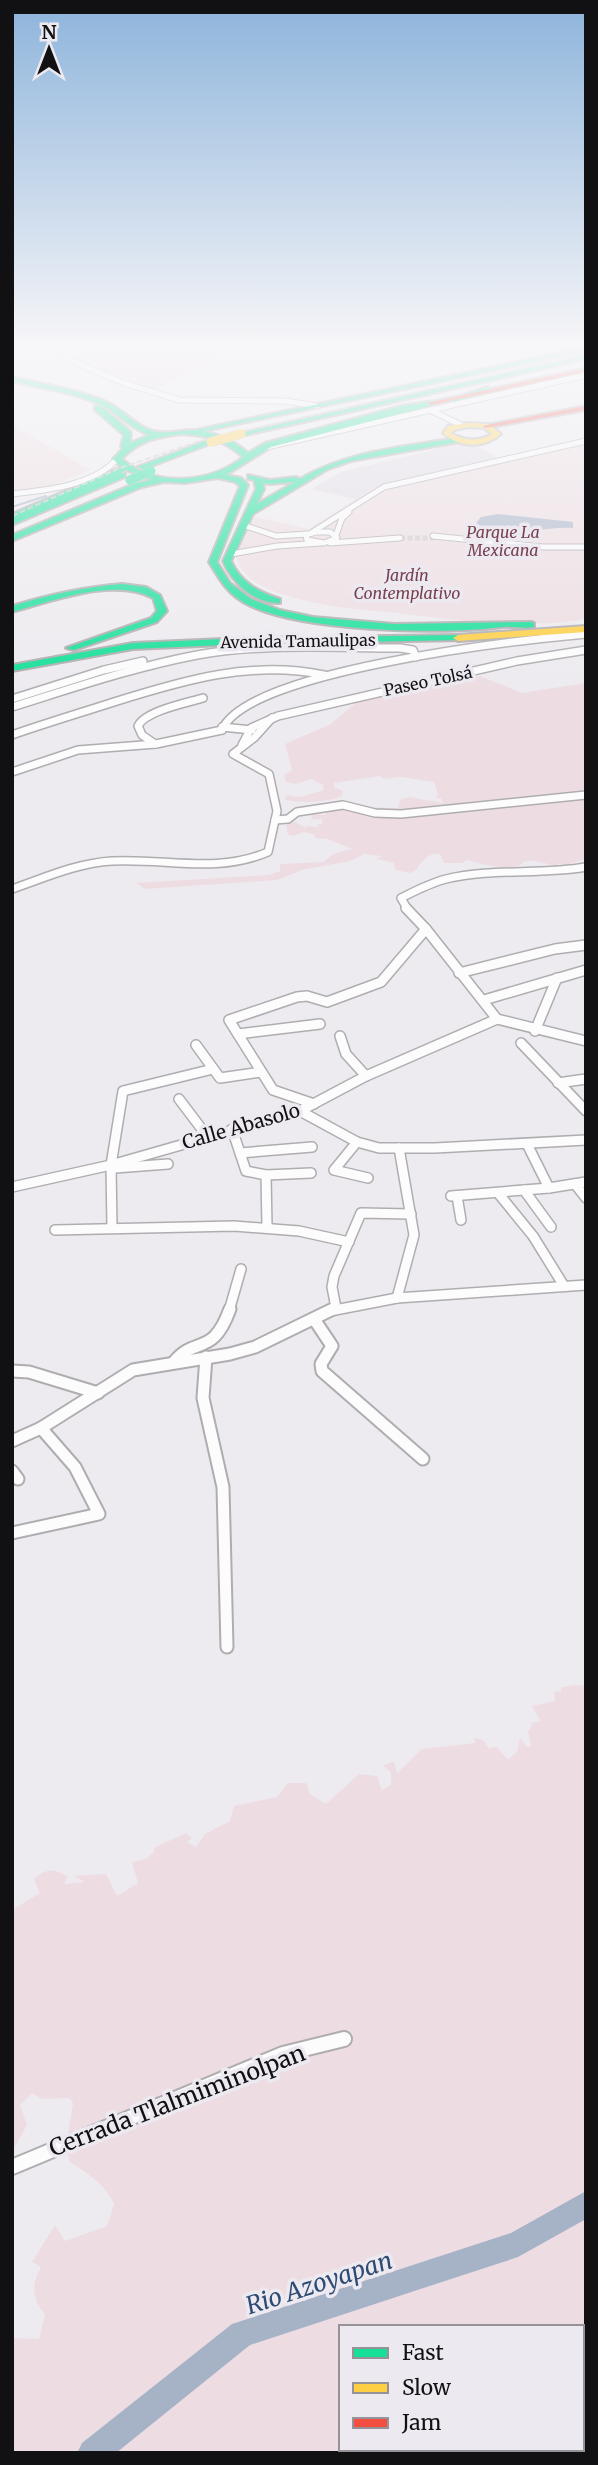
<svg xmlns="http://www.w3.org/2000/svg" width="598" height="2465" viewBox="0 0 598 2465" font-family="Merriweather,serif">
<rect width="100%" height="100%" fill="#edebef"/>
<path fill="#e0dce5" d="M 452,442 L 476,445 L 498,458 L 393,482 L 377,487 L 356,499 L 311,489 L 341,472 L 437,449 L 440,444 Z"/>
<g fill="#eddde2">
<path d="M 153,345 L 174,345 L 181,357 L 212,355 L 217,362 L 216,370 L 186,370 L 156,391 L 79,360 L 82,354 L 108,348 Z"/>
<path d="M 12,425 L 90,470 L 50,487 L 12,491 Z"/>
<path d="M 586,439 L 586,618 L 579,620 C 518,629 457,620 397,613 C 352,609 180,598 256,517 L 309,529 L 370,490 L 384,485 Z"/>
<path d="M 480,676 L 522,693 L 586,683 L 586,751 L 582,752 L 586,753 L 586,859 L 566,865 L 559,863 L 557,866 C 548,865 537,860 528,861 C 520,862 525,863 518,866 C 504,870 480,864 468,860 L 462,863 L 444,863 L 440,854 C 427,853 422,861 416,870 L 410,873 L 395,870 L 394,863 L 376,859 L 382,856 L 364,854 L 350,861 L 302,870 L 277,880 L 145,889 L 136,883 L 269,875 L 280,871 L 280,864 L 323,862 L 333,854 L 352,849 L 327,839 L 316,838 L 313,834 L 303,832 L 293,836 L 288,834 L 286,825 L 293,821 L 307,829 L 306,826 L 319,827 L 317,824 L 322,824 L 322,819 L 311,820 L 312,816 L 307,813 L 324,815 C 338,800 379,809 398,808 L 400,800 L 409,797 L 443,803 L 441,798 L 436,798 L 438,794 L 434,782 L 401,777 L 383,779 L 380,776 L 334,783 L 334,787 L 343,791 L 342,796 C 325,803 303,803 285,800 L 286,795 L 301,797 L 324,790 L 323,785 L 311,779 L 296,784 L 286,782 L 284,775 L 292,770 L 285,744 L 331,724 L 358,701 Z"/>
<path d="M 576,1685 L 586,1686 L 586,2453 L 422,2453 L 419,2449 L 582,2449 L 582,2327 L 341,2327 L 341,2449 L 385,2449 L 382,2453 L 259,2451 L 12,2453 L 12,2338 L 39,2339 L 45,2314 C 32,2300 31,2283 41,2267 L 32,2262 L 55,2225 L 65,2241 L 107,2226 L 114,2204 C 104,2183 88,2174 70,2162 L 66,2147 L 73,2103 L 69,2098 L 42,2099 L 32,2093 L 20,2105 L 27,2125 L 12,2152 L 12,1910 L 40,1893 L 34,1879 C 47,1868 54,1868 68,1877 L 64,1884 L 85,1882 L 74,1876 L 106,1874 L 117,1896 L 138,1883 L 132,1862 L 146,1859 L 154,1852 L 154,1848 L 186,1833 L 192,1838 L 187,1842 L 196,1847 L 205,1834 L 230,1821 L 234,1806 L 277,1797 L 288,1783 L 306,1783 L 310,1794 L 326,1804 L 359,1774 L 377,1776 L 382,1790 L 391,1785 L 391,1772 L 383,1766 L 394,1761 L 397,1773 L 422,1749 L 475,1743 L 474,1738 L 483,1740 L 489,1749 L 496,1746 L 508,1760 L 517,1752 L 520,1738 L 526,1746 L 531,1747 L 528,1732 L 533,1722 L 541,1722 L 532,1706 L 555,1701 L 554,1692 L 561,1691 L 562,1687 Z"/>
</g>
<path fill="#a6b3c7" d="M 498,514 L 573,522 L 573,528 C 544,525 502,542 476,523 L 481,517 Z"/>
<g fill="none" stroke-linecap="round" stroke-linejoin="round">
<path stroke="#a6b3c7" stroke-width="2" d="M 12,507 L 46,496"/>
<path fill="#a6b3c7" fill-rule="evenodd" d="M 586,2191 L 586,2219 L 518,2257 L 250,2345 L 116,2453 L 77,2453 L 82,2443 L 232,2324 L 511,2233 Z"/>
<path stroke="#cccace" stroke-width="5" stroke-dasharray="5 2.5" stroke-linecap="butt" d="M 400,538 L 434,538"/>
<g stroke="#afadb0" stroke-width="7">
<g id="street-far4">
<path d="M 111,345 L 70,354 L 65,358 L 124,383 L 179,400 L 285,401 L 317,406"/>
<path d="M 430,410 L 461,425"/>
<path d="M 267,447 L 586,375"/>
<path d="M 12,494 C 46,490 93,486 117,459"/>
<path d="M 243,525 L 276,536 L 308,534"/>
<path d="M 316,532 L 330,532 L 337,538 L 324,543 L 307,540 L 306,535 Z"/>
<path d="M 311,533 L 384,487 L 586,441"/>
<path d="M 336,535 L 342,518 L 349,512"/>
<path d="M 433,536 L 543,547 L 586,547"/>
<path d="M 330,543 L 400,538"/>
<path d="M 231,554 L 277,546 L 321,543"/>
</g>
</g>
<g stroke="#afadb0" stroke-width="10">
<g id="street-far3">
<path d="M 12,699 L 104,670 L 143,661"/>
<path d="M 12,707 C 73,688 134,667 197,655 C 263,643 333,648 400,648 L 413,650 L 416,657"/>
<path d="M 222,727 L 252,730"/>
<path d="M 222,730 C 246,670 521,640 586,634"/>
<path d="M 12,735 C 46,723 80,713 114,702 C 184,680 251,660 324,675"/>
<path d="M 155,744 L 142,735 L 138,726 C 145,711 186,703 203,698"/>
<path d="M 242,745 L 251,728 L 278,716 L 517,661 L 586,650"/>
<path d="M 12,772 L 78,750 L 156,744 L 222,730"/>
<path d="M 275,820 L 288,819 L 297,812 L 343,805 L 375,813 L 401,814 L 586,795"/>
<path d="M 12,889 C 44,878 77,863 112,861 C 166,858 216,874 268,852 L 277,811 L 269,774 L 233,754 L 255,737 L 272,718"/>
<path d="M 408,910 L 401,898 C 415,891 430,883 446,879 C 492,868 540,875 586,867"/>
</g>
</g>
<g stroke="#afadb0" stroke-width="12">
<g id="street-far2">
<path d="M 406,908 L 426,929 L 497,1019"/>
<path d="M 459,973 L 555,949 L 586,945"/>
<path d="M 484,1000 L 586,970"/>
<path d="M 497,1019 L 586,1041"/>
<path d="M 535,1031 L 557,978"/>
<path d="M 238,1034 L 320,1024"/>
<path d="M 340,1036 L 346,1054 L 366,1076"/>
<path d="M 521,1043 L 586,1111"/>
<path d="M 196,1045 L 220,1078 L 261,1072"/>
<path d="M 558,1083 L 586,1079"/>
<path d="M 179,1099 L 207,1136"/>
<path d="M 314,1104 L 273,1090 L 229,1020 L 297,997 L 307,996 L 327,1002 L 381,982 L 426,929"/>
<path d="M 300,1111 L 357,1142 L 379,1148 L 435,1148 L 586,1140"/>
<path d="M 232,1129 L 246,1171 L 266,1175 L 267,1227"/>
<path d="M 357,1142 L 334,1170 L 368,1178"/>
<path d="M 527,1144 L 549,1188"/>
<path d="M 240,1153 L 312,1147"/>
<path d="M 115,1168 L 168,1164"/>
<path d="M 266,1175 L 311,1173"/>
<path d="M 575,1184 L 586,1198"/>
<path d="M 12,1187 L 111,1165 L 300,1111 L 366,1076 L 497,1019"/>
<path d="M 524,1190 L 551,1227"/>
<path d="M 498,1193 L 533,1236 L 564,1286"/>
<path d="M 451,1196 L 549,1188 L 586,1182"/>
<path d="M 457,1196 L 461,1220"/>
<path d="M 112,1228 L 111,1165 L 123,1091 L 213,1069"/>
<path d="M 55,1230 L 234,1226 L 299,1231 L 349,1242"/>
<path d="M 397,1298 L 414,1235 L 399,1148"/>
<path d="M 336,1308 L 332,1287 L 334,1276 L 361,1213 L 411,1214"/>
<path d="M 229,1311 L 241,1269"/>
<path d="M 330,1311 L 397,1298 L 586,1285"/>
</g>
</g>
<g stroke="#afadb0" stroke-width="15">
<g id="street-far1">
<path d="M 314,1319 L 332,1346 L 321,1364 L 322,1371 L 423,1459"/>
<path d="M 206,1357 L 203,1398 L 223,1487 L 227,1647"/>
<path d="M 174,1362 C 196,1335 212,1358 230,1309"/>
<path d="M 12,1371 L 29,1372 L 98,1393"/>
<path d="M 12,1441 L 41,1428 L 133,1370 L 230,1354 L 255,1347 L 333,1309"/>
<path d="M 12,1471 L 18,1479"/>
<path d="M 12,1533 L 99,1514 L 75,1467 L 41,1428"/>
</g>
</g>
<g stroke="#afadb0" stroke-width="18">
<path id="street" d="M 12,2167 L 283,2054 L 344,2039"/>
</g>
<g stroke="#afadb0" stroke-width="4">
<g id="fast">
<path d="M 586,347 L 586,351 L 204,431 C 222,436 235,441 248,453 L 265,443 L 401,406 L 434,401 L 434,405 L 271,447 L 226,475 L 241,478 L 248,485 L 217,562 L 230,583 L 251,599 L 280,610 L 313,617 L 394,624 L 531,622 L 534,623 L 534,627 C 524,629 513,626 502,627 C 444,635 294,632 243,602 C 226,592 219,578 209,562 L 240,486 L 235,482 L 218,478 L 185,483 L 164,482 L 142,487 L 12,541 L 12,535 L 136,483 L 151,480 L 126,470 L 120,473 L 125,473 L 125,477 L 12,525 L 12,514 L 121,467 L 113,459 L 123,448 L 121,446 L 124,435 L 95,410 L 95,406 L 101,406 L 131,432 L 130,443 L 149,435 C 131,429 119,414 103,406 C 75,392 42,389 12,381 L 12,377 C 44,385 78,389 107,402 C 124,410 135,426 153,431 C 165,435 183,429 196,430 ZM 181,434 C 206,435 224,440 243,457 C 210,484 154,487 122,459 C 138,441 157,437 181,434 Z"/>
<path d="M 586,355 L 586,359 L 241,436 L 237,434 Z"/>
<path d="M 487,387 L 491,389 L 490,391 L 454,402 L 450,400 Z"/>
<path d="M 456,438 L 459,438 L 459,442 L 351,461 L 328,469 L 253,514 L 231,561 C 241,583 259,592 280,599 L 280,603 C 255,604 232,583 223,561 L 256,489 L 254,480 L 248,479 L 248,475 L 270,480 L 296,477 L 300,479 C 347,451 403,447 456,438 ZM 295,482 L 257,504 L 264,489 L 263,483 L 270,484 Z"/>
<path d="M 208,440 L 215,442 L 144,469 L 137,467 Z"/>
<path d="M 122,584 L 146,587 L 160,595 L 167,611 L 157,622 L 74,650 L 66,648 L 151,618 L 157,611 L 153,598 C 114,577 53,601 12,612 L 12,606 C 48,595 84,587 122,584 Z"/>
<path d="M 458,635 L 463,638 L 461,640 L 246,644 L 133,649 L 12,671 L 12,665 L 133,643 L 246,638 Z"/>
</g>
</g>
<g stroke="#afadb0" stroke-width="4">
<g id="slow">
<path d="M 468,423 L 489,424 L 501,434 C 484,449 459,448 443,433 L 448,426 ZM 468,427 L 484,428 L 492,434 C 478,442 465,441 451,433 L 454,430 Z"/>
<path d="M 586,626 L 586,632 L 458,641 L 453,638 L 458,635 Z"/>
</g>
</g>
<g stroke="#afadb0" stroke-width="4">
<g id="jam">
<path d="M 586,368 L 586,372 L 431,405 L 427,403 Z"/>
<path d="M 586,406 L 586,410 L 486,428 L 482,426 Z"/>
</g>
</g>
<use href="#street-far4" stroke="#fcfcfd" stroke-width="5"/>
<use href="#street-far3" stroke="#fcfcfd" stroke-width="7"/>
<use href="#street-far2" stroke="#fcfcfd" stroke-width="9"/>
<use href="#street-far1" stroke="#fcfcfd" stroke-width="11"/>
<use href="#street" stroke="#fcfcfd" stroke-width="14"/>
<use href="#fast" fill="#16e098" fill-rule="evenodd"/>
<use href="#slow" fill="#ffcf43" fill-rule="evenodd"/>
<use href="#jam" fill="#f24e42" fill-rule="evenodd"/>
<path stroke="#c5c5c5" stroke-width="2" stroke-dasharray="6 2.5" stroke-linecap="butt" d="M 12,516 L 120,468 L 203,440 L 586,354"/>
<g stroke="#c9c8ca" stroke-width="10" stroke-linecap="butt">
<path id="fast-bridge" d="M 130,480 L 151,471"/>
</g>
<g stroke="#c9c8ca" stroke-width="10" stroke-linecap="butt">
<path id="slow-bridge" d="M 211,442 L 241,434"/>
</g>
<use href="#fast-bridge" stroke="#16e098" stroke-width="9"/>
<use href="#slow-bridge" stroke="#ffcf43" stroke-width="9"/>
</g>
<linearGradient id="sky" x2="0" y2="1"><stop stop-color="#8db4db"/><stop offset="0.5" stop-color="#f7f6f8"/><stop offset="1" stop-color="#f7f6f8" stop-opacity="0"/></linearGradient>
<rect width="598" height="690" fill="url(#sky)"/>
<g text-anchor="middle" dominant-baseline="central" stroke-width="7" stroke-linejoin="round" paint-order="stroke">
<g font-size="16" font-style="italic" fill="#774150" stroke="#ede9f1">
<text x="503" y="532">Parque La<tspan x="503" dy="18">Mexicana</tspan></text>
<text x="407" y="575">Jardín<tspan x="407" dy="18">Contemplativo</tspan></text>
</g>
<g font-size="16" fill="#111013" stroke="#ede9f1">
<text transform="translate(298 641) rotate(-1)">Avenida Tamaulipas</text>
<text transform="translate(428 681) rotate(-12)">Paseo Tolsá</text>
</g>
<g font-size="19" fill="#111013" stroke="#ede9f1">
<text transform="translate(241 1126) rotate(-16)">Calle Abasolo</text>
</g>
<g font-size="23" fill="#111013" stroke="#ede9f1">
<text transform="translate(177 2100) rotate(-21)">Cerrada Tlalmiminolpan</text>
</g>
<g font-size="24" font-style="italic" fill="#2e4b73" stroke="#ede9f1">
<text transform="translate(319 2283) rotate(-18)">Rio Azoyapan</text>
</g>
</g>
<rect width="598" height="2465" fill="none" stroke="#111013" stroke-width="28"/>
<rect x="339" y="2325" width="245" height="126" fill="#ede9f1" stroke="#959298" stroke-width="2"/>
<rect x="353" y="2348" width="35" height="10" fill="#16e098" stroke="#959298" stroke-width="2"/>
<text x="402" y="2360" font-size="21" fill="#111013">Fast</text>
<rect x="353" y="2383" width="35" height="10" fill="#ffcf43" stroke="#959298" stroke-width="2"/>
<text x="402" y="2395" font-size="21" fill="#111013">Slow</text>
<rect x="353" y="2418" width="35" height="10" fill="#f24e42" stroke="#959298" stroke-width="2"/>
<text x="402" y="2430" font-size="21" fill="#111013">Jam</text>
<g transform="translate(49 49)" stroke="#ede9f1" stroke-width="5" paint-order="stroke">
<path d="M0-5L12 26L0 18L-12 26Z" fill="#111013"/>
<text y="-10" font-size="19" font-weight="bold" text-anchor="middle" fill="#111013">N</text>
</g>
</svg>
